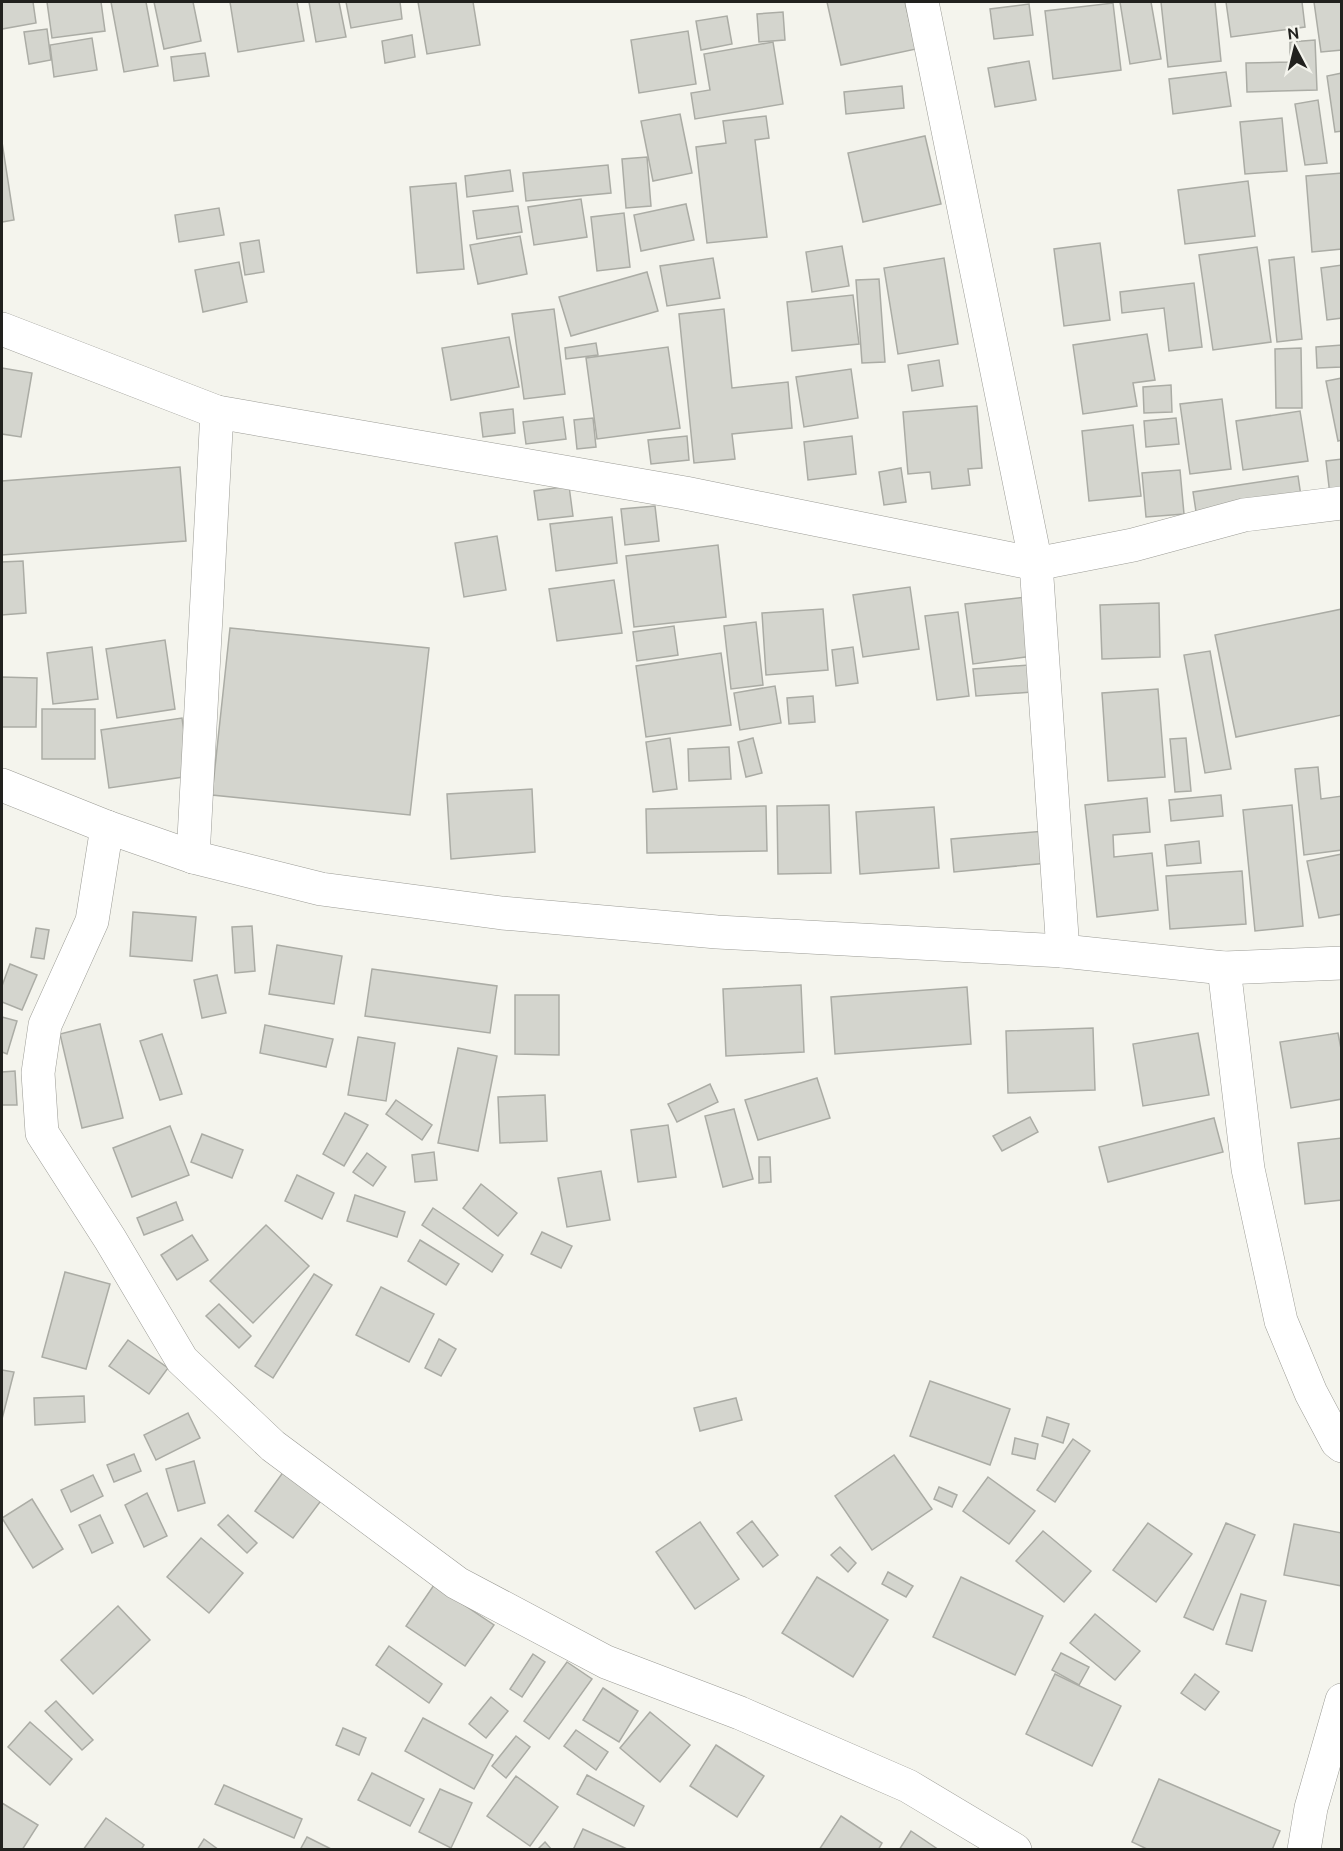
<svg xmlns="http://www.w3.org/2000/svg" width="1343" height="1851" viewBox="0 0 1343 1851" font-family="Ubuntu,sans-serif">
<rect width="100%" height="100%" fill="#f4f4ed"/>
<g fill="#d4d5ce" stroke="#abaca5" stroke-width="1.5">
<path d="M 2,2 L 33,2 L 36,23 L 2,29 Z"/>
<path d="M 47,2 L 101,2 L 105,31 L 52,38 Z"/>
<path d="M 111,2 L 146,2 L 158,66 L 124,72 Z"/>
<path d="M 154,2 L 193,2 L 201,41 L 164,49 Z"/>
<path d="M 230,2 L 297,2 L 304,41 L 238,52 Z"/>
<path d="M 309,2 L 339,2 L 346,37 L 316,42 Z"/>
<path d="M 346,2 L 400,2 L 402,19 L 351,28 Z"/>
<path d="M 418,2 L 473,2 L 480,45 L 427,54 Z"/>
<path d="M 827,2 L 905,2 L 916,49 L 841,65 Z"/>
<path d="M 1120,2 L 1151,2 L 1161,59 L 1130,64 Z"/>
<path d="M 1161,2 L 1215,2 L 1221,61 L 1168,67 Z"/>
<path d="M 1226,2 L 1302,2 L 1305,27 L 1231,37 Z"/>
<path d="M 1314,2 L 1342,2 L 1342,50 L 1321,52 Z"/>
<path d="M 1113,3 L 1121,70 L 1053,79 L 1045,11 Z"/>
<path d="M 1029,4 L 1033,35 L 994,39 L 990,9 Z"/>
<path d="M 783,12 L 785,40 L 759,42 L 757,14 Z"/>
<path d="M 727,16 L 732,44 L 701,50 L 696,21 Z"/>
<path d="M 47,29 L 51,60 L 29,64 L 24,32 Z"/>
<path d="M 688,31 L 696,84 L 639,93 L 631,40 Z"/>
<path d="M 412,35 L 415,57 L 385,63 L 382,41 Z"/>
<path d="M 92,38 L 97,70 L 54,77 L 50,45 Z"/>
<path d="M 1315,40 L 1317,90 L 1247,92 L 1246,63 L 1290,62 L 1290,42 Z"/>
<path d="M 773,42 L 783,104 L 695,119 L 691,93 L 710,90 L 704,54 Z"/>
<path d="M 205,53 L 209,76 L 174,81 L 171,57 Z"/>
<path d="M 1029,61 L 1036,100 L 995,107 L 988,68 Z"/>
<path d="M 1226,72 L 1231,106 L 1173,114 L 1169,79 Z"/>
<path d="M 1342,73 L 1342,131 L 1335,132 L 1327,76 Z"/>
<path d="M 902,86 L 904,108 L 846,114 L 844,92 Z"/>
<path d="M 1318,100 L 1327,163 L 1305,165 L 1295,104 Z"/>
<path d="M 680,114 L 692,173 L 653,181 L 641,121 Z"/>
<path d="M 766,116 L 769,138 L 755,140 L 767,237 L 707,243 L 696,147 L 726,143 L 723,121 Z"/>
<path d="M 1282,118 L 1287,171 L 1245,174 L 1240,122 Z"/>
<path d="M 925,136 L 941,204 L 863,222 L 848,153 Z"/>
<path d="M 2,142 L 14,220 L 2,222 Z"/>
<path d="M 647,157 L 651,206 L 626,208 L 622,159 Z"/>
<path d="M 608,165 L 611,193 L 526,201 L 523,173 Z"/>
<path d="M 510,170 L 513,191 L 467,197 L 465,176 Z"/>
<path d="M 1342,173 L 1342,249 L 1312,252 L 1306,176 Z"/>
<path d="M 1248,181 L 1255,236 L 1185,244 L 1178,190 Z"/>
<path d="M 456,183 L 464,269 L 417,273 L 410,187 Z"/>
<path d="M 581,199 L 587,237 L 534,245 L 528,207 Z"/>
<path d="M 686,204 L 694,240 L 641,251 L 634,215 Z"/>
<path d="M 518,206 L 522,232 L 477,239 L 473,211 Z"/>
<path d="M 219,208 L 224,235 L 179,242 L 175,215 Z"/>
<path d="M 624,213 L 630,267 L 597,271 L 591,217 Z"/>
<path d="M 520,236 L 527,274 L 478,284 L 470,245 Z"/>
<path d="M 259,240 L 264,272 L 245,275 L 240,243 Z"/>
<path d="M 1100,243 L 1110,320 L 1064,326 L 1054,249 Z"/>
<path d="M 842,246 L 849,286 L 812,292 L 806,252 Z"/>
<path d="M 1257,247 L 1271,342 L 1213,350 L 1199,255 Z"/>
<path d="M 1294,257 L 1302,339 L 1277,342 L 1269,260 Z"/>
<path d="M 713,258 L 720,298 L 667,306 L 660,266 Z"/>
<path d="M 944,258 L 958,344 L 898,354 L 884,268 Z"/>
<path d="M 239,262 L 247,302 L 203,312 L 195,270 Z"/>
<path d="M 1342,265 L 1342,318 L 1327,320 L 1321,268 Z"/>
<path d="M 647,272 L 658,311 L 571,336 L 559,297 Z"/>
<path d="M 879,279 L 885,362 L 862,363 L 856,280 Z"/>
<path d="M 1194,283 L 1202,347 L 1169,351 L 1164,308 L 1122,313 L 1120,292 Z"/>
<path d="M 853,295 L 859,344 L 792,351 L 787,302 Z"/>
<path d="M 554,309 L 565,394 L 524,399 L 512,314 Z"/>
<path d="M 724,309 L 732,388 L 788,382 L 792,428 L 732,434 L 735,459 L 694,463 L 679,314 Z"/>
<path d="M 1147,334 L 1155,380 L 1133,383 L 1137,406 L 1083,414 L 1073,345 Z"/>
<path d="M 509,337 L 519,387 L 451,400 L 442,348 Z"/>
<path d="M 596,343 L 598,355 L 566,359 L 565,348 Z"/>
<path d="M 1342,345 L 1342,367 L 1317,368 L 1316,347 Z"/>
<path d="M 668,347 L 680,428 L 597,439 L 586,358 Z"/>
<path d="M 1301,348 L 1302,408 L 1276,408 L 1275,349 Z"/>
<path d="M 939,360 L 943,386 L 912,391 L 908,365 Z"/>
<path d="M 2,368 L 32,373 L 21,437 L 2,434 Z"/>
<path d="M 851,369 L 858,418 L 804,427 L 796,377 Z"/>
<path d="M 1342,378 L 1342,440 L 1338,441 L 1326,381 Z"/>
<path d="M 1171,385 L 1172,412 L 1144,413 L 1143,387 Z"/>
<path d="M 1222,399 L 1231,469 L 1190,474 L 1180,404 Z"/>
<path d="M 977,406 L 982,468 L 968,469 L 970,485 L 932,489 L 930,472 L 908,474 L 903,412 Z"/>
<path d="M 513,409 L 515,433 L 483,437 L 480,413 Z"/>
<path d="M 1300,411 L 1308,461 L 1243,470 L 1236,421 Z"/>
<path d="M 563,417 L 566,439 L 526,444 L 523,422 Z"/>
<path d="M 593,418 L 596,447 L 577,449 L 574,420 Z"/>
<path d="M 1176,418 L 1179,444 L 1146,447 L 1144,421 Z"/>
<path d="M 1133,425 L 1141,496 L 1089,501 L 1082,431 Z"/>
<path d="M 687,436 L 689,460 L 651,464 L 648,440 Z"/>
<path d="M 852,436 L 856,474 L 808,480 L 804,442 Z"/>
<path d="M 1342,459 L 1342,494 L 1330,495 L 1326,461 Z"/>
<path d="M 180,467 L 186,541 L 2,555 L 2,481 Z"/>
<path d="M 901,468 L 906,502 L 884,505 L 879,472 Z"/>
<path d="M 1180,470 L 1184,514 L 1146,517 L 1142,473 Z"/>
<path d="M 1298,476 L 1302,503 L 1197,518 L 1193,492 Z"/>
<path d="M 569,486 L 573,516 L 538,520 L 534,491 Z"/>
<path d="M 655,506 L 659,541 L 625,545 L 621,509 Z"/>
<path d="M 612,517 L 617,563 L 556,571 L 550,524 Z"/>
<path d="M 497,536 L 506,590 L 464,597 L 455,543 Z"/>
<path d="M 718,545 L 726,617 L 634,627 L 626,556 Z"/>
<path d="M 23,561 L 26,613 L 2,615 L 2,562 Z"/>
<path d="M 614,580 L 622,633 L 557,641 L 549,589 Z"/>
<path d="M 910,587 L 919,649 L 863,657 L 853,595 Z"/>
<path d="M 1026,597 L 1033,656 L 973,664 L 965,604 Z"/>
<path d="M 1159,603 L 1160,657 L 1102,659 L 1100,605 Z"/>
<path d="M 823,609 L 828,670 L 766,675 L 762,613 Z"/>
<path d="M 1342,609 L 1342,715 L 1236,737 L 1215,635 Z"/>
<path d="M 958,612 L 969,696 L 937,700 L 925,616 Z"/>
<path d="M 756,622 L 763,685 L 731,689 L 724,626 Z"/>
<path d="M 674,626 L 678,655 L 637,661 L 633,632 Z"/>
<path d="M 230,628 L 429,648 L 410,815 L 212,795 Z"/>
<path d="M 165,640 L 175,709 L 117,718 L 106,649 Z"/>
<path d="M 92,647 L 98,699 L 53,704 L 47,653 Z"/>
<path d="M 853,647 L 858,683 L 836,686 L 832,650 Z"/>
<path d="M 1210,651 L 1231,769 L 1205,773 L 1184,655 Z"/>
<path d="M 721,653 L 731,725 L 646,737 L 636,666 Z"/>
<path d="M 1029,665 L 1032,692 L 976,696 L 973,669 Z"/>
<path d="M 2,677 L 37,678 L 36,727 L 2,727 Z"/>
<path d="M 775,686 L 781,723 L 740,730 L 734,693 Z"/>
<path d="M 1158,689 L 1165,777 L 1108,781 L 1102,693 Z"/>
<path d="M 813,696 L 815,722 L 789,724 L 787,698 Z"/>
<rect x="42" y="709" width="53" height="50"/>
<path d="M 182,718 L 190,776 L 109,788 L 101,730 Z"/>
<path d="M 670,738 L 677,789 L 653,792 L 646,742 Z"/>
<path d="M 753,738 L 762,773 L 746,777 L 738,742 Z"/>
<path d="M 1186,738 L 1191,791 L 1175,792 L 1170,739 Z"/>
<path d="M 729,747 L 731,779 L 689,781 L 688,749 Z"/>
<path d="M 1318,767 L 1321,799 L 1342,796 L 1342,850 L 1304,855 L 1295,769 Z"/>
<path d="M 532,789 L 535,852 L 451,859 L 447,794 Z"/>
<path d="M 1221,795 L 1223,816 L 1171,821 L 1169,800 Z"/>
<path d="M 1147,798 L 1150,832 L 1113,835 L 1114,857 L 1152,853 L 1158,910 L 1097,917 L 1085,805 Z"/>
<path d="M 829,805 L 831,873 L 778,874 L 777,806 Z"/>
<path d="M 1292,805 L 1303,926 L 1255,931 L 1243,810 Z"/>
<path d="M 766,806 L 767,851 L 647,853 L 646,809 Z"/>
<path d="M 934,807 L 939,868 L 860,874 L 856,812 Z"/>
<path d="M 1045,831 L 1048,863 L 954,872 L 951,839 Z"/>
<path d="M 1199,841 L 1201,863 L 1167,866 L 1165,845 Z"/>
<path d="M 1342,854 L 1342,914 L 1319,918 L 1307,861 Z"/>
<path d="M 1242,871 L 1246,924 L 1170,929 L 1166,876 Z"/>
<path d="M 133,912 L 196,917 L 192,961 L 130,956 Z"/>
<path d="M 252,926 L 255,971 L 235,973 L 232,927 Z"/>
<path d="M 36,928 L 49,930 L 44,959 L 31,957 Z"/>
<path d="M 277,945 L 342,956 L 334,1004 L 269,994 Z"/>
<path d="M 10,964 L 37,975 L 22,1010 L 2,1002 L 2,986 Z"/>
<path d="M 372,969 L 497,986 L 490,1033 L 365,1016 Z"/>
<path d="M 217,975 L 226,1013 L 202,1018 L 194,980 Z"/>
<path d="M 801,985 L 804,1052 L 726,1056 L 723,989 Z"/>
<path d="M 967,987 L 971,1044 L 835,1054 L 831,997 Z"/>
<path d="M 515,995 L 559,995 L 559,1055 L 515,1054 Z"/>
<path d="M 2,1017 L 17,1021 L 7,1054 L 2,1052 Z"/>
<path d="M 100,1024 L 123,1118 L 82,1128 L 60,1034 Z"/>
<path d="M 265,1025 L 333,1039 L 326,1067 L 260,1053 Z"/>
<path d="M 1093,1028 L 1095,1090 L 1008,1093 L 1006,1031 Z"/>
<path d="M 1198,1033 L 1209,1095 L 1143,1106 L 1133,1044 Z"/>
<path d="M 1338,1033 L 1342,1054 L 1342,1099 L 1291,1108 L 1280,1042 Z"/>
<path d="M 162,1034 L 182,1094 L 160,1100 L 140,1041 Z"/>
<path d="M 358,1037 L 395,1043 L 386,1101 L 348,1095 Z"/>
<path d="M 458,1048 L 497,1056 L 478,1151 L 438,1143 Z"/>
<path d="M 15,1071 L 17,1105 L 2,1105 L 2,1072 Z"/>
<path d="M 817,1078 L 830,1118 L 758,1140 L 745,1100 Z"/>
<path d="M 710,1084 L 718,1102 L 677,1122 L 668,1104 Z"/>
<path d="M 545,1095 L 547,1141 L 500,1143 L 498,1097 Z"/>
<path d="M 396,1100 L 432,1125 L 422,1140 L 386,1114 Z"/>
<path d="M 734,1109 L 753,1179 L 723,1187 L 705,1116 Z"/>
<path d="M 345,1113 L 368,1125 L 344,1166 L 323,1154 Z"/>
<path d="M 1030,1117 L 1038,1132 L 1002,1151 L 993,1136 Z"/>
<path d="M 1214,1118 L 1223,1152 L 1108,1182 L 1099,1147 Z"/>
<path d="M 668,1125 L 676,1177 L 638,1182 L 631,1130 Z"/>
<path d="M 170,1126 L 189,1175 L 132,1197 L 113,1148 Z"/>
<path d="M 202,1134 L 243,1150 L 232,1178 L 191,1162 Z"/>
<path d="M 1342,1138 L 1342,1200 L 1305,1204 L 1298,1143 Z"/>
<path d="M 434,1152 L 437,1180 L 415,1182 L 412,1155 Z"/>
<path d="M 367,1153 L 386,1167 L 373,1186 L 353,1172 Z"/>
<path d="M 759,1157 L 770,1157 L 771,1182 L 759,1183 Z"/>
<path d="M 601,1171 L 610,1220 L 567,1227 L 558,1178 Z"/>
<path d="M 297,1175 L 334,1193 L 322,1219 L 285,1201 Z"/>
<path d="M 481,1184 L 517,1213 L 498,1236 L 463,1208 Z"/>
<path d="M 355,1195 L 405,1212 L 397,1237 L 347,1221 Z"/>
<path d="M 176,1202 L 183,1220 L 144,1235 L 137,1218 Z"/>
<path d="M 433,1208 L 503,1255 L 492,1272 L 422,1225 Z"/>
<path d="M 266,1225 L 309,1266 L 253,1323 L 210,1281 Z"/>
<path d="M 542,1232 L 572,1246 L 561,1268 L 531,1254 Z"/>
<path d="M 192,1235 L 208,1260 L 177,1280 L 161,1255 Z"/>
<path d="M 420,1240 L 459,1264 L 446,1285 L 408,1261 Z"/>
<path d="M 65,1272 L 110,1284 L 86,1369 L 42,1357 Z"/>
<path d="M 314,1274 L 332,1285 L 273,1378 L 255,1366 Z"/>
<path d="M 381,1287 L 434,1314 L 409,1362 L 356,1335 Z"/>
<path d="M 219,1304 L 251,1336 L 239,1348 L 206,1316 Z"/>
<path d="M 439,1339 L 456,1349 L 441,1376 L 425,1368 Z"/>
<path d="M 128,1340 L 168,1368 L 149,1394 L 109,1366 Z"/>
<path d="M 2,1370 L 14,1372 L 2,1419 Z"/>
<path d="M 930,1381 L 1010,1409 L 990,1465 L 910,1436 Z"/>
<path d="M 84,1396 L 85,1422 L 35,1425 L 34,1398 Z"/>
<path d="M 736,1398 L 742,1420 L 700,1431 L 694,1408 Z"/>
<path d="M 188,1413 L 200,1438 L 156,1460 L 144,1435 Z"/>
<path d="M 1047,1417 L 1069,1424 L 1063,1443 L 1042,1436 Z"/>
<path d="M 1015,1438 L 1038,1444 L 1035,1459 L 1012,1454 Z"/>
<path d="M 1073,1439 L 1090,1451 L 1055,1502 L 1037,1490 Z"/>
<path d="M 134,1454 L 141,1471 L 114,1482 L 107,1465 Z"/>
<path d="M 894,1455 L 932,1509 L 872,1550 L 835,1496 Z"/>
<path d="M 194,1461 L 205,1503 L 178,1511 L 166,1469 Z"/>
<path d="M 284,1471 L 323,1498 L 293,1538 L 255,1511 Z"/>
<path d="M 93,1475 L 103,1496 L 71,1512 L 61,1490 Z"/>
<path d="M 988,1477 L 1035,1511 L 1009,1544 L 963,1511 Z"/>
<path d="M 939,1487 L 957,1495 L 952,1507 L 934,1499 Z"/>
<path d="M 147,1493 L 167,1536 L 144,1547 L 125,1505 Z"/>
<path d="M 32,1499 L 63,1549 L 33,1568 L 2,1518 Z"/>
<path d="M 100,1515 L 113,1543 L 92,1553 L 79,1525 Z"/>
<path d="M 228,1515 L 257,1543 L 247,1553 L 218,1525 Z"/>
<path d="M 752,1521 L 778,1555 L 763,1567 L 737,1533 Z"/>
<path d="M 700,1522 L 739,1579 L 695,1609 L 656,1552 Z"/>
<path d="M 1148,1523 L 1192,1554 L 1156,1602 L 1113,1570 Z"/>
<path d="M 1226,1523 L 1255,1535 L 1213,1630 L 1184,1617 Z"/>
<path d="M 1294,1524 L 1342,1533 L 1342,1586 L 1284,1575 Z"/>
<path d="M 1043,1531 L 1091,1571 L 1064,1602 L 1016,1561 Z"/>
<path d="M 201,1538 L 243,1573 L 209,1613 L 167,1577 Z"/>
<path d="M 840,1547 L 856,1563 L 848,1572 L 831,1555 Z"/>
<path d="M 888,1572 L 913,1586 L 906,1597 L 882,1584 Z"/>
<path d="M 817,1577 L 888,1620 L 853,1677 L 782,1633 Z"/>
<path d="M 961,1577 L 1043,1616 L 1015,1675 L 933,1637 Z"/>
<path d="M 434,1585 L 494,1625 L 465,1666 L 406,1626 Z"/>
<path d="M 1241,1594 L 1266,1601 L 1252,1651 L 1226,1644 Z"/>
<path d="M 118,1606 L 150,1640 L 93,1694 L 61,1660 Z"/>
<path d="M 1095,1614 L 1140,1651 L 1115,1680 L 1070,1643 Z"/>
<path d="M 389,1646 L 442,1684 L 429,1703 L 376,1665 Z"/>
<path d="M 1061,1653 L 1089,1667 L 1079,1685 L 1052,1670 Z"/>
<path d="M 533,1654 L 545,1662 L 522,1697 L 510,1689 Z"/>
<path d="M 567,1662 L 592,1679 L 549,1739 L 524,1721 Z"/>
<path d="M 1055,1674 L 1121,1706 L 1092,1766 L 1026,1734 Z"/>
<path d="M 1195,1674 L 1219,1692 L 1205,1710 L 1181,1693 Z"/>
<path d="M 603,1688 L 638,1711 L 619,1742 L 583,1720 Z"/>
<path d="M 491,1697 L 508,1711 L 486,1738 L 469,1724 Z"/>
<path d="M 56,1701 L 93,1740 L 82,1750 L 45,1711 Z"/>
<path d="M 650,1712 L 690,1745 L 660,1782 L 620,1748 Z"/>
<path d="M 423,1718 L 493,1755 L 474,1789 L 405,1751 Z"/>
<path d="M 30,1722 L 72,1759 L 50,1785 L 8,1747 Z"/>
<path d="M 343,1728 L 366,1738 L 359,1755 L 336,1745 Z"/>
<path d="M 576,1730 L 608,1752 L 596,1770 L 564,1746 Z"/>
<path d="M 516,1736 L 530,1747 L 506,1778 L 492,1766 Z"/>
<path d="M 716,1745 L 764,1776 L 737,1817 L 690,1786 Z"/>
<path d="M 372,1773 L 424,1799 L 410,1826 L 358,1800 Z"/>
<path d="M 587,1775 L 644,1806 L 634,1826 L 577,1794 Z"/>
<path d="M 516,1776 L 558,1807 L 530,1846 L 487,1816 Z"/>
<path d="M 1159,1779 L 1280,1831 L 1272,1850 L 1149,1850 L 1132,1842 Z"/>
<path d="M 224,1785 L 302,1819 L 294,1838 L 215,1804 Z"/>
<path d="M 440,1789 L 472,1803 L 451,1848 L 419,1832 Z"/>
<path d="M 2,1803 L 38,1825 L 22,1850 L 2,1850 Z"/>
<path d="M 841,1816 L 882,1843 L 878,1850 L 819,1850 Z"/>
<path d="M 106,1818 L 144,1845 L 141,1850 L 83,1850 Z"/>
<path d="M 583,1829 L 627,1849 L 573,1850 Z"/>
<path d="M 911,1831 L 939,1850 L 899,1850 Z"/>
<path d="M 307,1837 L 333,1850 L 300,1850 Z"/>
<path d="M 204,1839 L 219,1850 L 197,1850 Z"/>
<path d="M 545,1842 L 552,1850 L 537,1850 Z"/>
</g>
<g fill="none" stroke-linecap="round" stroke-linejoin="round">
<g stroke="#9c9c96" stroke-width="34">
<g id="street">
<path d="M 922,2 L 1036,564 L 1063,951"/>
<path d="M 2,329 L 217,412 L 685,493 L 1036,564 L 1133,545 L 1244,515 L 1342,503"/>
<path d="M 2,785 L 107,827 L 193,857 L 321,889 L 502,913 L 717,932 L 1063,951 L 1224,968 L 1342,963"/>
<path d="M 107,827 L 92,921 L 45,1025 L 38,1073 L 42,1133 L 110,1239 L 182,1360 L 273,1446 L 457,1583 L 606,1662 L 740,1713 L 908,1786 L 1015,1850"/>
<path d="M 193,857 L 217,412"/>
<path d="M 1224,968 L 1248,1169 L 1281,1321 L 1311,1393 L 1337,1442 L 1342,1446"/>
<path d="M 1304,1850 L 1311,1808 L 1342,1700"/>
</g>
</g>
<use href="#street" stroke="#fff" stroke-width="33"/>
</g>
<rect width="1343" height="1851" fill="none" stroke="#21211e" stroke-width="6"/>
<g transform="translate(1295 48) rotate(353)" stroke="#f4f4ed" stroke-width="4.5" paint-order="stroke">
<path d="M0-4.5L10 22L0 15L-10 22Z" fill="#21211e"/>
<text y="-9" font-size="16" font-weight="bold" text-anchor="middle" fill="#21211e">N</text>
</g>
</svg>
